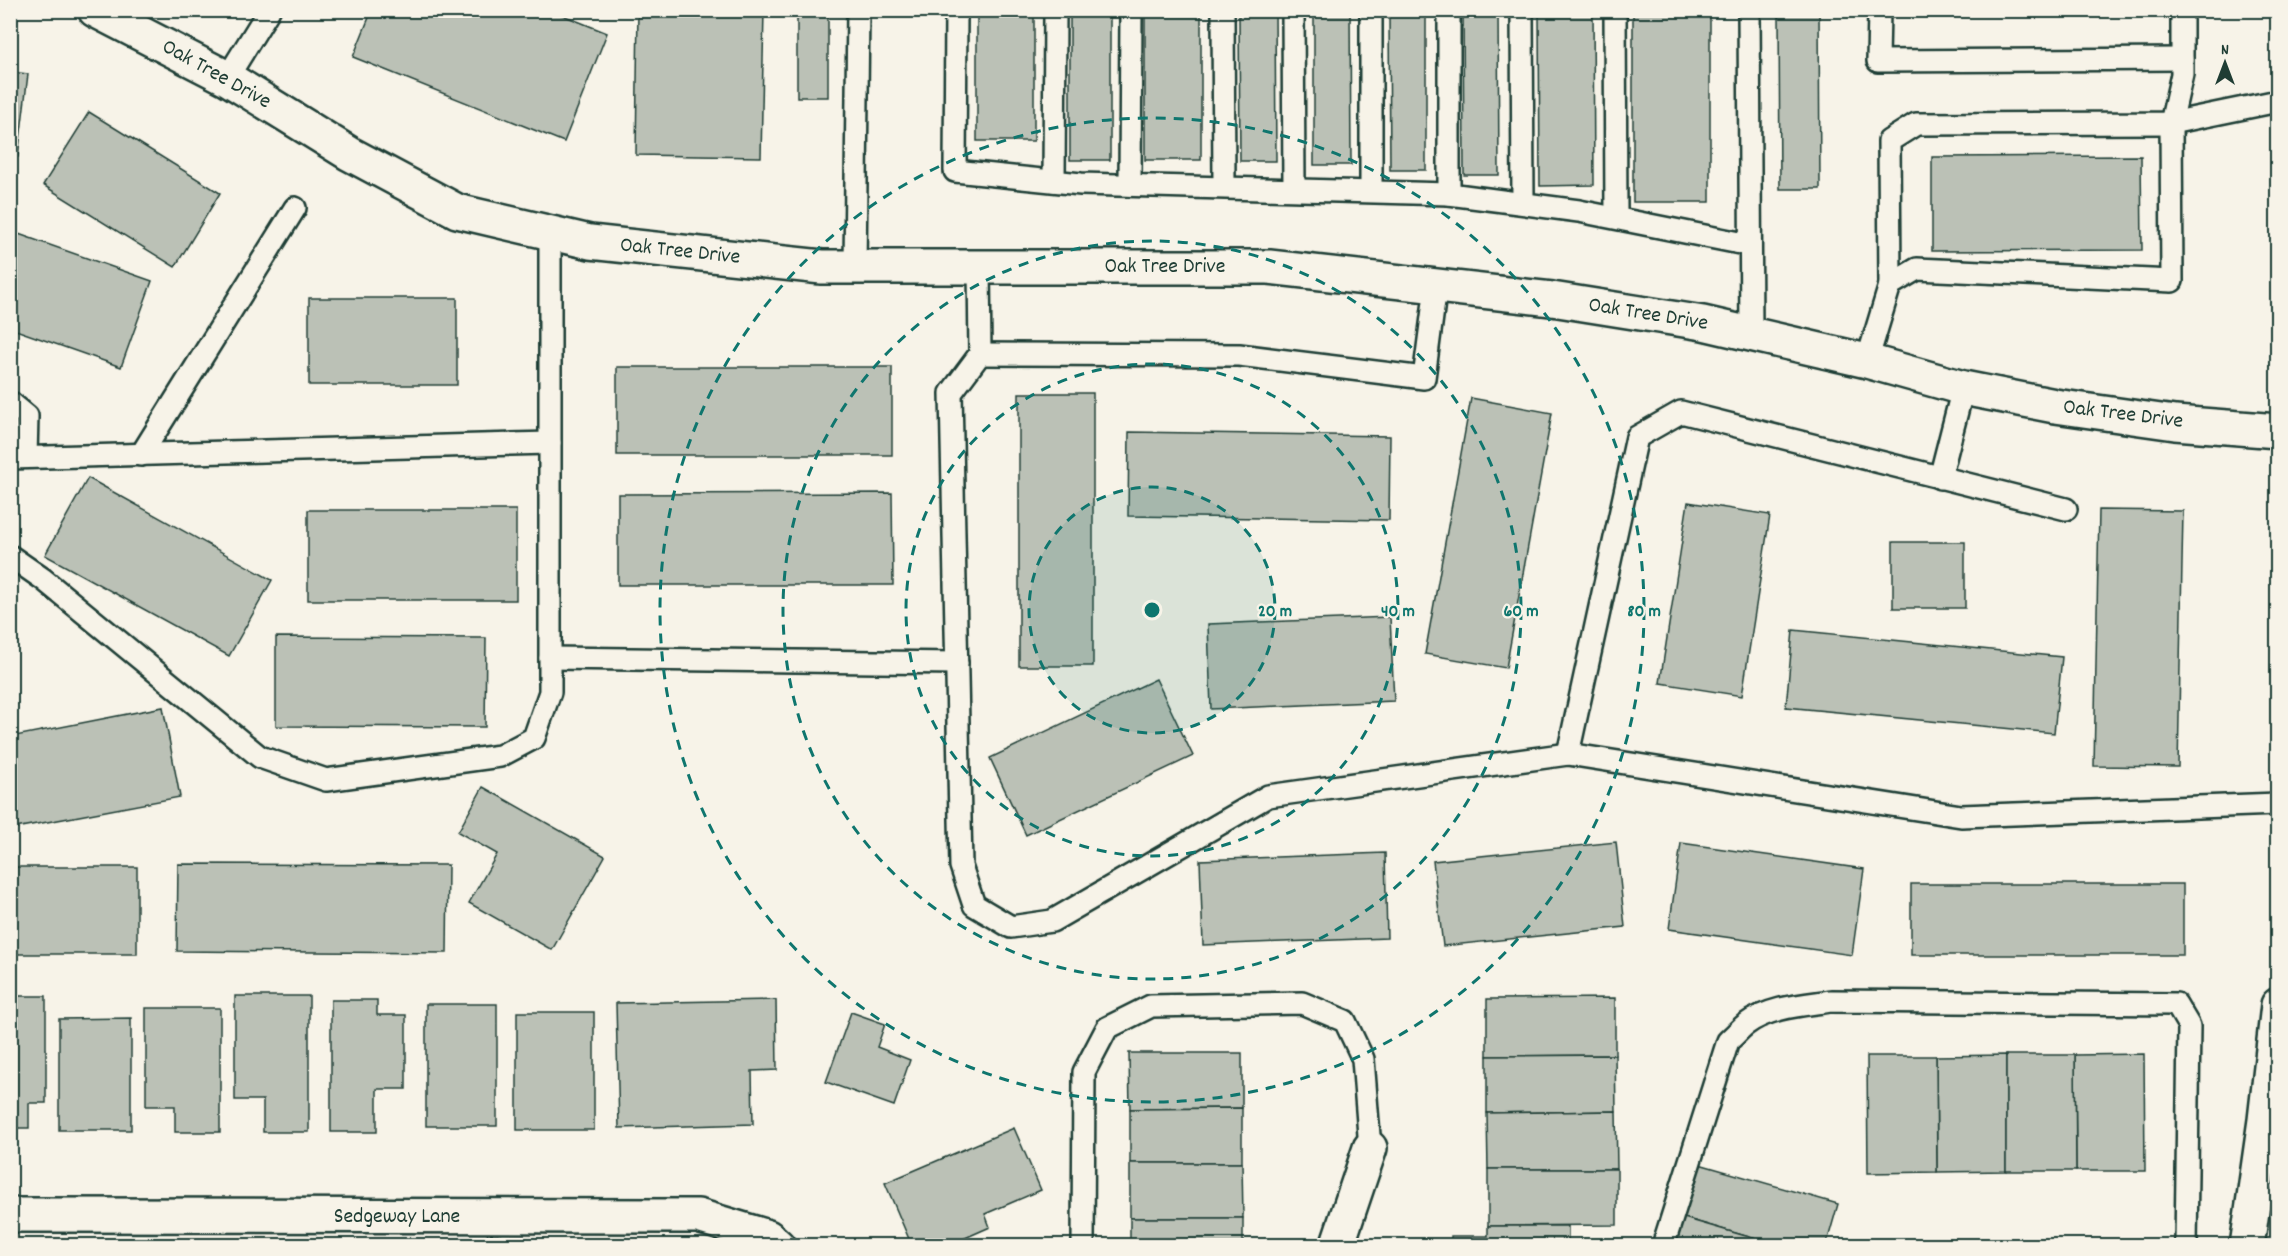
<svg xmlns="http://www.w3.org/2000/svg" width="2288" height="1256" viewBox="0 0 2288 1256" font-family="Dekko,sans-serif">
<rect width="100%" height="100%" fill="#f7f3e8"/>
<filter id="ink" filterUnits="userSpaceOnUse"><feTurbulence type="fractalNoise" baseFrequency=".0167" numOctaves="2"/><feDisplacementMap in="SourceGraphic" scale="12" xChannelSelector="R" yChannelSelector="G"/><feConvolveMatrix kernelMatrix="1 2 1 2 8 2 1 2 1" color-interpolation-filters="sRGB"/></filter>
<g filter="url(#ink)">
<g fill="#bbc1b6" stroke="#1f3d34" stroke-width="1.5">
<path d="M 372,10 L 550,10 L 607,33 L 564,142 L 353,57 Z"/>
<path d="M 638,10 L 764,10 L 761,157 L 636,155 Z"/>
<rect x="797" y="10" width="31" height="87"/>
<rect x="977" y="10" width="57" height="131"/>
<rect x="1070" y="10" width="40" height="150"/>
<rect x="1145" y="10" width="56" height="150"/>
<path d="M 1239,10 L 1275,10 L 1276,161 L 1240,161 Z"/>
<path d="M 1314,10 L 1350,10 L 1351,165 L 1314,165 Z"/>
<path d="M 1389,10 L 1426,10 L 1426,170 L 1390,170 Z"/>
<path d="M 1463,10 L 1498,10 L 1499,175 L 1464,175 Z"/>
<path d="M 1539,10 L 1593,10 L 1594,185 L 1540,186 Z"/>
<rect x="1633" y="10" width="77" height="192"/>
<path d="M 1779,10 L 1819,10 L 1820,189 L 1780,189 Z"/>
<path d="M 10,72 L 28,74 L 18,157 L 10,156 Z"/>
<path d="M 89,112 L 220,193 L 175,267 L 43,185 Z"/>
<path d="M 2141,156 L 2142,250 L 1932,251 L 1932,157 Z"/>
<path d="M 10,231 L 152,281 L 121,367 L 10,328 Z"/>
<rect x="309" y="298" width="148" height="87"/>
<rect x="617" y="367" width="275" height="88"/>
<rect x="1019" y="393" width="74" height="273"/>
<path d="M 1471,398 L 1552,413 L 1506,668 L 1425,654 Z"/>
<path d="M 1129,432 L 1390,436 L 1389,520 L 1128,516 Z"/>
<path d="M 88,478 L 272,580 L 229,656 L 45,555 Z"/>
<path d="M 892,493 L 893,585 L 618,585 L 618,494 Z"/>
<path d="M 1688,502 L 1770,515 L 1742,696 L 1660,683 Z"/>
<rect x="308" y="510" width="208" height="90"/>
<path d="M 2099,510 L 2183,511 L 2178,767 L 2094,766 Z"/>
<rect x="1893" y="542" width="72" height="66"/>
<path d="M 1390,617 L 1394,701 L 1211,709 L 1208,624 Z"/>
<path d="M 1793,630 L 2062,657 L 2054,733 L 1786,707 Z"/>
<path d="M 276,637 L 486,638 L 485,727 L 276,726 Z"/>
<path d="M 1156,679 L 1193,756 L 1026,835 L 990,758 Z"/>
<path d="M 163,707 L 180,797 L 10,829 L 10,737 Z"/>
<path d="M 483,787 L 605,856 L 552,950 L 469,903 L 497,854 L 458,832 Z"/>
<path d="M 1616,842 L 1625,927 L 1443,946 L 1433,861 Z"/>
<path d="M 1681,843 L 1864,869 L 1852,955 L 1669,929 Z"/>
<path d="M 1385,853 L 1387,938 L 1203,945 L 1200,860 Z"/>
<path d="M 178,864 L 448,865 L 447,953 L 177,951 Z"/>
<rect x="10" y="867" width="127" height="87"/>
<rect x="1911" y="884" width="272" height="71"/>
<path d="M 10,996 L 46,996 L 46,1103 L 29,1103 L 29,1128 L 10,1128 Z"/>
<path d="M 235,996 L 309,996 L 309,1132 L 263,1132 L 263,1100 L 235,1100 Z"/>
<path d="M 1615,998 L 1615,1055 L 1487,1056 L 1487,999 Z"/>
<path d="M 331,1000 L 377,1000 L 377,1015 L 406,1015 L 406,1089 L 377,1089 L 377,1132 L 331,1132 Z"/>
<path d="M 776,1000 L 777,1070 L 752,1071 L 753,1124 L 619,1128 L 616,1003 Z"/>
<rect x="426" y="1004" width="71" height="122"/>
<path d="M 146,1008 L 220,1008 L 220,1132 L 175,1132 L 175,1106 L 146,1106 Z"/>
<rect x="517" y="1012" width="77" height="118"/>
<path d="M 851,1012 L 885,1024 L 877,1047 L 910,1060 L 894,1106 L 826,1082 Z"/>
<path d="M 131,1018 L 131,1130 L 59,1130 L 59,1019 Z"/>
<path d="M 1129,1053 L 1242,1053 L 1242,1108 L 1130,1109 Z"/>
<path d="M 2144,1054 L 2145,1171 L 2076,1171 L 2075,1055 Z"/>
<path d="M 1615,1055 L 1616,1111 L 1487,1113 L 1487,1056 Z"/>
<path d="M 2006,1055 L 2006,1171 L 1937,1172 L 1936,1056 Z"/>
<path d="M 2006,1055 L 2075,1055 L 2076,1171 L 2006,1171 Z"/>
<path d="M 1867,1056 L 1936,1056 L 1937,1172 L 1868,1173 Z"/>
<path d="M 1242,1108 L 1242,1163 L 1130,1163 L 1130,1109 Z"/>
<path d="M 1616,1111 L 1617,1169 L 1488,1169 L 1487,1113 Z"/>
<path d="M 1014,1128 L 1041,1190 L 985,1214 L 990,1227 L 947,1246 L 912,1246 L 885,1183 Z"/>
<path d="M 1692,1162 L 1838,1204 L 1826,1246 L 1780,1246 L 1677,1216 Z"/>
<path d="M 1130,1163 L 1242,1163 L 1243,1218 L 1130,1218 Z"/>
<path d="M 1488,1169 L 1617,1169 L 1617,1225 L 1488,1226 Z"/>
<path d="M 1677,1216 L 1780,1246 L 1668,1246 Z"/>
<rect x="1130" y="1218" width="113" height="28"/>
<path d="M 1488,1226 L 1568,1226 L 1568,1246 L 1451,1246 L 1451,1236 L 1488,1236 Z"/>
</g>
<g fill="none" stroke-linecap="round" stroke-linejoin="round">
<g stroke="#1f3d34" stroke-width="26">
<g id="lane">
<path d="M 956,10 L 955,171 L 1081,184 L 1449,194 L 1579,211 L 1750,245"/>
<path d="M 1223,10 L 1224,187"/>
<path d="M 1293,10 L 1294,189"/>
<path d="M 1371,10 L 1371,191"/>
<path d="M 1449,10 L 1449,194"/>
<path d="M 1522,10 L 1523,203"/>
<path d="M 1615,10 L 1616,217"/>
<path d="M 1749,10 L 1751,334"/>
<path d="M 1879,10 L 1878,61 L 2182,59"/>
<path d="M 227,78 L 269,10"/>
<path d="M 1054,181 L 1055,10"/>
<path d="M 1130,185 L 1131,10"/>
<path d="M 855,267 L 858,10"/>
<path d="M 979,267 L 980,354 L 951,393 L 961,866 L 974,905 L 1011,927 L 1052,921 L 1268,796 L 1568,754 L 1961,816 L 2278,804"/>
<path d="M 1890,285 L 1917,269 L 2172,281 L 2171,123 L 2182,74 L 2182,10"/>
<path d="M 980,354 L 1239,355 L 1424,378 L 1436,286"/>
<path d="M 1867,361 L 1890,285 L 1889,141 L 1916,124 L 2171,123 L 2278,101"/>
<path d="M 10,402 L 27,416 L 26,457"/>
<path d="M 141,455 L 295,208"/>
<path d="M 10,458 L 550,443"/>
<path d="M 1940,478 L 1963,388"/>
<path d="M 10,556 L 43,579 L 260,757 L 326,780 L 500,756 L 534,738 L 550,692 L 550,232"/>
<path d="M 550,658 L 957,663"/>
<path d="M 1568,754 L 1637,437 L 1681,412 L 2066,509"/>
<path d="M 1083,1246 L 1084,1072 L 1107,1028 L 1151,1006 L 1302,1003 L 1345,1021 L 1363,1059 L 1370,1148"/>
<path d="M 1663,1246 L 1728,1041 C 1734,1036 1739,1030 1745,1025 C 1768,1007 1803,1005 1831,1001 L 2176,1004 L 2189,1026 L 2186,1246"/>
</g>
</g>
<g stroke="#1f3d34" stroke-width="38">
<g id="street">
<path d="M 95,10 L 227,78 L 350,154 L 457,211 L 590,242 L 822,267 L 1269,267 L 1552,299 L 1703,323 L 1867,361 L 1963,388 L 2055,406 L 2175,423 L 2278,431"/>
<path d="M 10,1215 L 698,1216 L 768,1237 L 778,1246"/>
<path d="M 1337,1246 L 1370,1148"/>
</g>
</g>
<g stroke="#1f3d34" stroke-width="38">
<path id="secondary" d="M 2247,1246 L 2265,1120 L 2278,1005"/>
</g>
<use href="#lane" stroke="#f7f3e8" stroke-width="21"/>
<use href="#street" stroke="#f7f3e8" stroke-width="33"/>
<use href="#secondary" stroke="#f7f3e8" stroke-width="33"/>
</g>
</g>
<circle cx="1152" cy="610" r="123" fill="#0f766e" fill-opacity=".12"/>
<g fill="none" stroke="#0f766e" stroke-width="3" stroke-dasharray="10 8">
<circle cx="1152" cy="610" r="123"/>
<circle cx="1152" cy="610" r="246"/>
<circle cx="1152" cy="610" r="369"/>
<circle cx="1152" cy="610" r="492"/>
</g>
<g text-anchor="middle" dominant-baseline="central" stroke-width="4.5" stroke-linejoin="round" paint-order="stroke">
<g font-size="22" fill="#1f3d34" stroke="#f7f3e8">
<text transform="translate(216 75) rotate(29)">Oak Tree Drive</text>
<text transform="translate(680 252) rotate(6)">Oak Tree Drive</text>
<text x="1165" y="267">Oak Tree Drive</text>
<text transform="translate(1648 315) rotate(9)">Oak Tree Drive</text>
<text transform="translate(2123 415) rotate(7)">Oak Tree Drive</text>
<text x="397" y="1217">Sedgeway Lane</text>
</g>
</g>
<circle cx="1152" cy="610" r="9" fill="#0f766e" stroke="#f7f3e8" stroke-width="3"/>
<g font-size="18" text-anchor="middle" font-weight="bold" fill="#0f766e" stroke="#f7f3e8" stroke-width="4.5" stroke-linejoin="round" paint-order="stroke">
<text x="1275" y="616">20 m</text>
<text x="1398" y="616">40 m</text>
<text x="1521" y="616">60 m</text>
<text x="1644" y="616">80 m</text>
</g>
<rect width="2288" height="1256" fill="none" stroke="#f7f3e8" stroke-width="36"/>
<rect x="18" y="18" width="2252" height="1220" fill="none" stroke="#1f3d34" stroke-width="2" filter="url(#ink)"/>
<g transform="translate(2225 63)" stroke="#f7f3e8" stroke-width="4.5" paint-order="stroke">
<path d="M0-4.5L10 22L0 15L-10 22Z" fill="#1f3d34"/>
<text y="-9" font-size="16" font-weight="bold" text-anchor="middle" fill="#1f3d34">N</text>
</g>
</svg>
